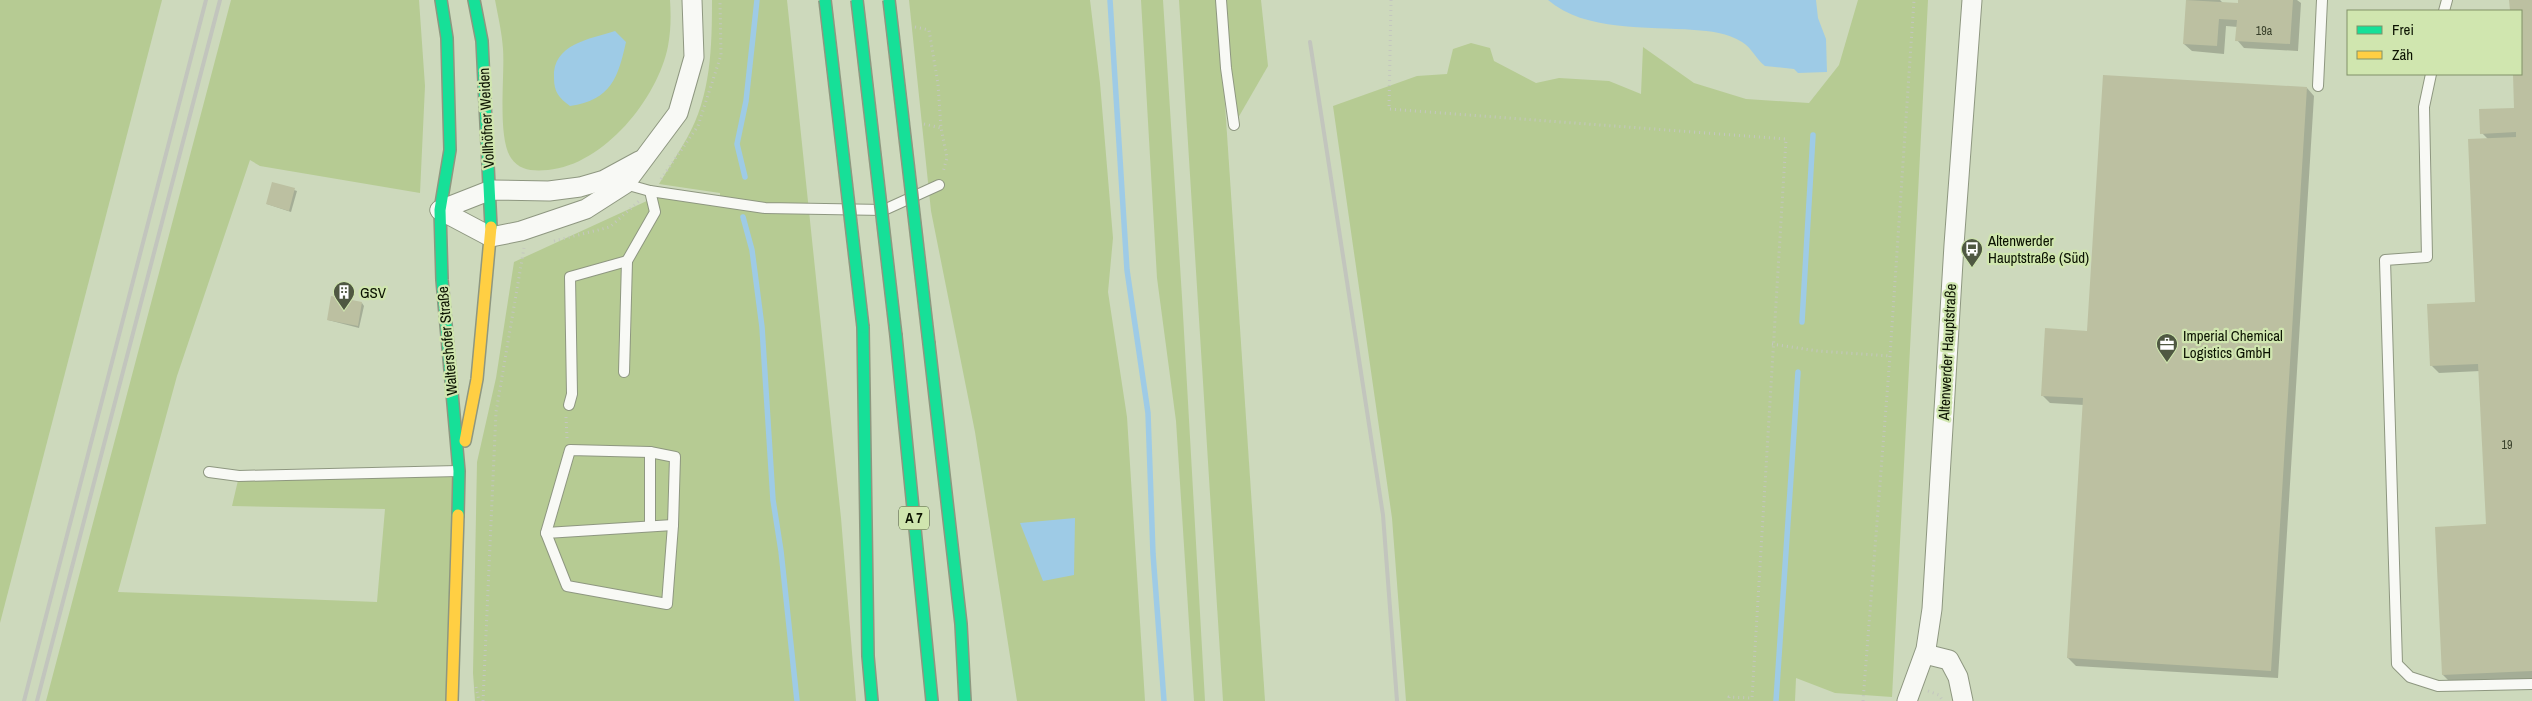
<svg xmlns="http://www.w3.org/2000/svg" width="2532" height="701" viewBox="0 0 2532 701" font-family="'Archivo Narrow',sans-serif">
<rect width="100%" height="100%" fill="#cdd9bc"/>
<g fill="#b6cb93">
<path d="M 0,0 L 162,0 L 0,623 Z"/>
<path d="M 231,0 L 419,0 L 425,86 L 420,193 L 260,166 L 250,160 L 177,376 L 118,592 L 377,602 L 385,509 L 232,506 L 239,476 L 459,471 L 452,701 L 46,701 Z"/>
<path d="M 495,0 L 670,0 C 671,15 671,30 668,46 C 658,98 604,165 548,170 C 533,171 520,171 511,158 C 497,137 505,76 503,49 C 502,33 498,16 495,0 Z"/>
<path d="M 712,0 L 787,0 L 841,518 L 856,701 L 475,701 L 473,673 L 477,462 L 496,378 L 514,262 L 662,194 L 720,199 L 720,193 L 659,184 C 668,169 678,154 687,138 C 711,96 712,47 712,0 Z"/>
<path d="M 909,0 L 1090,0 L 1100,83 L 1113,238 L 1108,292 L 1127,417 L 1145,701 L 1017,701 L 975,432 L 931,211 Z"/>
<path d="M 1141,0 L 1163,0 L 1182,297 L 1205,701 L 1194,701 L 1176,421 L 1157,278 Z"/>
<path d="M 1179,0 L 1218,0 L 1265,701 L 1223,701 Z"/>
<path d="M 1221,0 L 1261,0 L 1268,66 L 1234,125 Z"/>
<path d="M 1858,0 L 1928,0 L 1892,697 L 1835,693 L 1796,678 L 1795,701 L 1406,701 L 1392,518 L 1333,106 L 1417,76 L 1447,74 L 1453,49 L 1471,43 L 1490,48 L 1494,61 L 1536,83 L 1559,78 L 1609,81 L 1641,94 L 1643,47 L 1694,83 L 1746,99 L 1809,103 L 1839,65 Z"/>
</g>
<g fill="#9ecbe6">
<path d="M 1548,0 L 1816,0 L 1818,18 L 1826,39 L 1827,72 L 1798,73 L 1794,69 L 1765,66 C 1756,59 1752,48 1742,42 C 1728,33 1710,31 1694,30 C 1648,26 1585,32 1548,0 Z"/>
<path d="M 615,31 L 626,42 C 618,78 611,100 570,106 C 559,98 554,92 554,78 C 552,44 590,39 615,31 Z"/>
<path d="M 1075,518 L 1074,575 L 1043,581 L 1020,523 Z"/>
</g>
<g fill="#0003">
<path d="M 2187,0 L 2220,0 L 2223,3 L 2239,4 L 2239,0 L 2297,0 L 2301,3 L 2298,51 L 2244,48 L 2237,40 L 2238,27 L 2226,26 L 2224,54 L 2192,51 L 2184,44 Z"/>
<path d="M 2511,0 L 2532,0 L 2532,679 L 2451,683 L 2443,675 L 2487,525 L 2480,371 L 2439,373 L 2431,365 L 2477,303 L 2488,139 L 2482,133 L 2516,109 L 2514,74 L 2521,74 L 2521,11 L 2511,11 Z"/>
<path d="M 2307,88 L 2314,96 L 2278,678 L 2076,666 L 2068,658 L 2084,405 L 2050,403 L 2042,395 L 2088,332 Z"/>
<path d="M 273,183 L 297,191 L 291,212 L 267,204 Z"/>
<path d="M 362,303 L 364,306 L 359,328 L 328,320 Z"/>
</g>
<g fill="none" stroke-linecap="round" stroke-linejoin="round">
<g stroke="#9ecbe6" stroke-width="5.5">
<path d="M 1110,0 L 1127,270 L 1148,413 L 1153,554 L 1164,701"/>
<path d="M 745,177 L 737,144 L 746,101 L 757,0"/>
<path d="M 743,217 L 752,250 L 762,327 L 773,500 L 781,551 L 797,701"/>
<path d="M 1802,322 L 1813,135"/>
<path d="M 1776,701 L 1798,372"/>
</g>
</g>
<g fill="#bcc0a1">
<path d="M 2186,0 L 2238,3 L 2238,0 L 2293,0 L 2290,44 L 2235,41 L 2237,20 L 2219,19 L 2217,46 L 2183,44 Z"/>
<path d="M 2509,0 L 2532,0 L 2532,671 L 2442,675 L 2435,527 L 2486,524 L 2478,364 L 2430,366 L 2427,304 L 2475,302 L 2468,139 L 2516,137 L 2516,132 L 2480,134 L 2479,109 L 2514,108 L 2513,74 L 2521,74 L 2521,11 L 2510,11 Z"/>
<path d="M 2103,75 L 2307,87 L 2271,671 L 2067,658 L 2083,398 L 2041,396 L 2045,328 L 2087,331 Z"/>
<path d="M 272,182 L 295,188 L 289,211 L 266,204 Z"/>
<path d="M 331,296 L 362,302 L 358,326 L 327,320 Z"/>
</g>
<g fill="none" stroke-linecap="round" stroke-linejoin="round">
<g stroke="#8e9780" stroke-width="12">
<g id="lane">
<path d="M 1221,0 L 1226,68 L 1234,125"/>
<path d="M 2444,11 L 2447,0"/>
<path d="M 2431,74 L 2424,107 L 2427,257 L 2385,260 L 2397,664 L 2410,677 L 2438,686 L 2532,684"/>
<path d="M 2318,86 L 2322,0"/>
<path d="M 625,184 L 650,191 L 765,208 L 884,210 L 939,185"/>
<path d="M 624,372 L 627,261 L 655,212 L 650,191"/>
<path d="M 569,405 L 572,394 L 570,277 L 627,261"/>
<path d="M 570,450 L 650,452 L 675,457 L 673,525 L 667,604 L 567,586 L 546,533 Z"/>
<path d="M 650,452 L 650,526"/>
<path d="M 209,472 L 239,476 L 458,471"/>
<path d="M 546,533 L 673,525"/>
</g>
</g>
<g stroke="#8e9780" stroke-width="21">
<g id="street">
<path d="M 440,210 L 491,237 L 521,231 L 586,209 L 625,184 L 678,113 L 694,57 L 692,0"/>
<path d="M 440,210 L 491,190 L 549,191 L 580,187 L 604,180 L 639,161"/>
<path d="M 1925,654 L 1949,660 L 1958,677 L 1963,701"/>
<path d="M 1907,701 L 1926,649 L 1932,609 L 1954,245 L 1972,0"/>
</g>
</g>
<g stroke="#8e9780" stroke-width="14">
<g id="fast">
<path d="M 441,0 L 447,38 L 450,150 L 440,210 L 442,280 L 459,471 L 458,515"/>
<path d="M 474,0 L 482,41 L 491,227"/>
<path d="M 863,327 L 868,656 L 872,701"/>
<path d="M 896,336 L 932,701"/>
<path d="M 929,344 L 961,624 L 965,701"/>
</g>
</g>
<g stroke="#8e9780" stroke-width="14">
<g id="slow">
<path d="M 465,441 L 477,379 L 491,227"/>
<path d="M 452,701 L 458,515"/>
</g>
</g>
<g stroke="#c4c7bf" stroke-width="3" stroke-dasharray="1 4" stroke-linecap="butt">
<path d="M 1391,0 L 1389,109 L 1786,139 L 1752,698 L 1729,697 L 1729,701"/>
<path d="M 915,27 L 929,30 L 938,84 L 941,128 L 947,158 L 943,172"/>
<path d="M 924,124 L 941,128"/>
<path d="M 661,179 L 698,126 L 721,55 L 720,0"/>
<path d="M 554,241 L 610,227 L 639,201"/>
<path d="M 1772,344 L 1818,351 L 1890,356"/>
<path d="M 566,417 L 567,438"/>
<path d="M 476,687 L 479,701"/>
<path d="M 1928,691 L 1939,695 L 1943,701"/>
<path d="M 483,701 L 496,412 L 524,248"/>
<path d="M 1863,701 L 1890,356 L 1914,0"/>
</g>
<use href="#lane" stroke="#f8f9f5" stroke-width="10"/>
<use href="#street" stroke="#f8f9f5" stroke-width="19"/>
<use href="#fast" stroke="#16e098" stroke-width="11"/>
<use href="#slow" stroke="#ffcf43" stroke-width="11"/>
<g stroke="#c2c5bd" stroke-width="4">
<path d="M 1310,42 L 1383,515 L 1397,701"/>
<path d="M 24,701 L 206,0"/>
<path d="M 37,701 L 220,0"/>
</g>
<g stroke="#8e9780" stroke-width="14" stroke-linecap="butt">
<g id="fast-bridge">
<path d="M 825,0 L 863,327"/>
<path d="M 857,0 L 896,336"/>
<path d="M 889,0 L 929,344"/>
</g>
</g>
<use href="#fast-bridge" stroke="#16e098" stroke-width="11"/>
</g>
<defs>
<g id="bus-pin" transform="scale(1.125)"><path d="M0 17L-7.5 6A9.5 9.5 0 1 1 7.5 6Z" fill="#4f5842" stroke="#d0e6af"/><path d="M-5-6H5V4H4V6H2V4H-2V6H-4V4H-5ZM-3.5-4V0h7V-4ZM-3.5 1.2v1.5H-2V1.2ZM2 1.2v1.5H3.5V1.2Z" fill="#fff"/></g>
<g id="building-pin" transform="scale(1.125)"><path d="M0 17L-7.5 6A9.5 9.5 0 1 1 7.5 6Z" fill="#4f5842" stroke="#d0e6af"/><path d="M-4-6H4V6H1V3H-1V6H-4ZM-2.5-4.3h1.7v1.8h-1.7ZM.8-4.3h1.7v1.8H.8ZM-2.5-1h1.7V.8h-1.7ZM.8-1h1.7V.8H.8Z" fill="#fff"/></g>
<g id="office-pin" transform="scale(1.125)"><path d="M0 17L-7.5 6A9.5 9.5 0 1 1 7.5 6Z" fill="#4f5842" stroke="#d0e6af"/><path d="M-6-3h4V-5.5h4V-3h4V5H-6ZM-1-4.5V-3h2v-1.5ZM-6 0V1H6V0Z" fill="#fff"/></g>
</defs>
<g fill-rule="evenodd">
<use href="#bus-pin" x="1972" y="249"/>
<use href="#building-pin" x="344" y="292"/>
<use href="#office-pin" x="2167" y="344"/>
</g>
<g text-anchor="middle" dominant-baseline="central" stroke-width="4.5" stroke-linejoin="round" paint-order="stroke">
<g font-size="12" fill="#373e29">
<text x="2264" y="31">19a</text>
<text x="2507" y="445">19</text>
</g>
<rect fill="#d0e6af" stroke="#465235" stroke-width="1" x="899" y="506.5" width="30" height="23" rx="4"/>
<g font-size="14" font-weight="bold" fill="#0b1201">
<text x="914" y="518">A 7</text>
</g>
<g font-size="15" fill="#0b1201" stroke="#d0e6af">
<text transform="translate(486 118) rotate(-93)">Vollhöfner Weiden</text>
<text transform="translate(447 341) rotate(-95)">Waltershofer Straße</text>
<text transform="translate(1947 352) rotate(-87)">Altenwerder Hauptstraße</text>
</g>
<g font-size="15" fill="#0b1201" stroke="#d0e6af" text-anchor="start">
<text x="1988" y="240">Altenwerder<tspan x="1988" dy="17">Hauptstraße (Süd)</tspan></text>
<text x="360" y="292">GSV</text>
<text x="2183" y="335">Imperial Chemical<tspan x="2183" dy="17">Logistics GmbH</tspan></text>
</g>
</g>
<rect x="2347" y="10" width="175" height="65" fill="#d0e6af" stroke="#819169"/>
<rect x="2357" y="26" width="25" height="8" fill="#16e098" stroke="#819169"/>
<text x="2392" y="35" font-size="15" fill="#0b1201">Frei</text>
<rect x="2357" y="51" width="25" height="8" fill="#ffcf43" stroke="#819169"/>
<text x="2392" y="60" font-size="15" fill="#0b1201">Zäh</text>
</svg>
